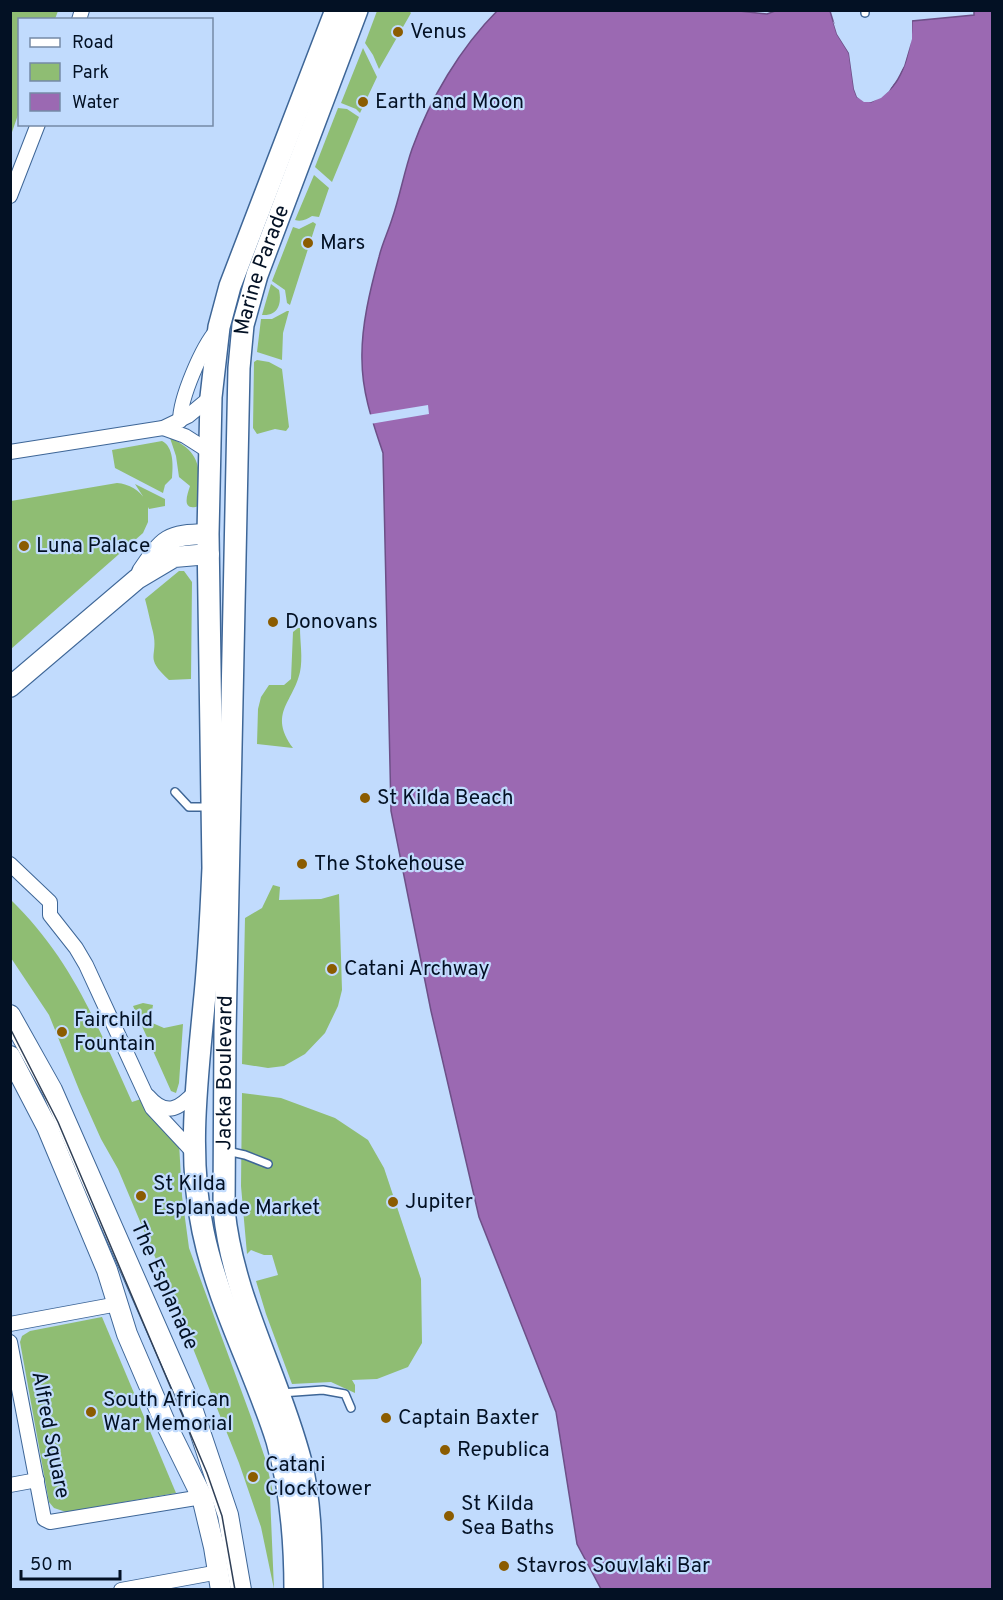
<svg xmlns="http://www.w3.org/2000/svg" width="1003" height="1600" viewBox="0 0 1003 1600" font-family="Overpass,sans-serif">
<rect width="100%" height="100%" fill="#c1dbfd"/>
<g fill="#8fbd73">
<path d="M 11,10 L 58,11 L 55,19 L 20,20 L 19,112 L 11,135 Z"/>
<path d="M 377,11 L 409,11 L 411,13 L 379,69 L 373,55 L 365,43 Z"/>
<path d="M 363,48 L 377,77 L 360,113 L 356,109 L 341,103 Z"/>
<path d="M 338,108 L 347,109 L 359,117 L 332,182 L 315,167 Z"/>
<path d="M 314,175 L 329,188 L 319,217 L 312,216 C 307,219 302,222 295,220 Z"/>
<path d="M 313,222 L 316,224 L 290,305 L 287,303 L 285,290 L 272,281 L 293,227 L 299,229 Z"/>
<path d="M 271,284 L 279,290 C 282,304 278,316 262,315 Z"/>
<path d="M 287,311 L 289,311 L 283,333 L 282,360 L 257,352 L 261,319 L 272,319 Z"/>
<path d="M 257,360 L 269,362 L 282,369 L 289,427 L 286,431 L 275,429 L 257,434 L 253,428 L 254,362 Z"/>
<path d="M 170,438 C 205,453 199,474 199,506 C 181,512 187,495 190,486 L 179,477 L 176,456 Z"/>
<path d="M 162,441 C 174,447 173,466 172,478 L 165,485 L 163,493 L 115,468 L 112,450 Z"/>
<path d="M 117,483 C 129,484 140,490 146,501 L 135,484 L 165,499 L 165,506 L 149,509 L 148,507 L 148,522 L 143,533 L 11,649 L 11,501 Z"/>
<path d="M 179,571 L 184,571 L 192,582 L 191,679 L 169,680 C 143,656 159,658 153,632 C 150,621 148,610 145,599 Z"/>
<path d="M 298,628 L 300,628 C 300,642 303,658 300,672 C 293,703 268,713 293,748 L 257,744 L 258,709 L 261,697 L 269,685 L 284,685 L 291,679 L 293,632 Z"/>
<path d="M 273,885 L 280,887 L 279,900 L 321,899 L 339,894 L 342,990 L 338,1006 L 325,1033 L 305,1054 L 284,1066 L 268,1068 L 242,1064 L 245,918 L 262,908 Z"/>
<path d="M 10,899 C 72,959 97,1025 132,1102 L 141,1099 L 179,1143 L 182,1196 L 189,1248 L 251,1417 L 266,1461 L 273,1493 L 270,1495 L 274,1589 L 261,1527 L 239,1463 L 182,1321 L 118,1169 L 101,1139 L 80,1092 L 49,1015 L 11,958 Z"/>
<path d="M 143,1003 L 153,1005 L 150,1022 L 164,1028 L 183,1024 L 179,1083 L 176,1093 L 171,1091 L 133,1006 Z"/>
<path d="M 242,1093 L 281,1098 L 335,1118 L 368,1140 L 384,1168 L 421,1279 L 422,1343 L 408,1367 L 377,1379 L 352,1380 L 355,1385 L 355,1393 L 331,1382 L 292,1384 L 266,1314 L 256,1281 L 278,1275 L 272,1255 L 264,1255 L 251,1250 L 247,1254 L 241,1186 Z"/>
<path d="M 102,1317 L 176,1493 L 66,1512 L 54,1508 L 49,1502 L 20,1342 L 22,1336 L 30,1331 Z"/>
</g>
<path fill="#9b69b2" stroke="#6d4f87" stroke-width="1.5" d="M 498,10 L 730,10 L 767,14 L 775,11 L 830,11 L 837,34 L 849,53 L 854,89 L 857,97 L 871,102 C 876,99 882,96 887,92 C 905,78 912,43 912,21 L 974,15 L 974,11 L 992,11 L 992,1589 L 601,1589 L 577,1544 L 556,1412 L 479,1217 L 431,1011 L 391,811 L 383,453 C 373,423 362,393 362,360 C 361,327 370,290 379,257 C 382,244 388,232 392,219 C 400,196 404,172 412,149 C 430,99 460,48 498,10 Z"/>
<g fill="#c1dbfd">
<path d="M 912,18 L 912,39 L 904,66 L 889,91 L 881,98 L 871,102 L 864,102 L 857,97 L 854,89 L 849,53 L 837,34 L 833,21 L 852,52 L 859,95 L 871,99 L 886,89 L 901,65 L 909,38 L 909,21 Z"/>
<path d="M 428,405 L 429,414 L 370,424 L 367,415 Z"/>
</g>
<g fill="none" stroke-linecap="round" stroke-linejoin="round">
<g stroke="#3e6697" stroke-width="10">
<g id="lane">
<path d="M 865,10 L 865,13"/>
<path d="M 175,792 L 189,807 L 209,807"/>
<path d="M 227,1151 L 245,1155 L 268,1164"/>
<path d="M 281,1393 L 323,1390 L 345,1394 L 351,1408"/>
</g>
</g>
<g stroke="#3e6697" stroke-width="16">
<g id="street">
<path d="M 79,20 L 82,10"/>
<path d="M 10,196 L 38,124"/>
<path d="M 180,421 C 180,398 202,347 217,330"/>
<path d="M 163,428 L 185,436 L 210,452"/>
<path d="M 10,452 L 163,428 L 188,416 L 211,397"/>
<path d="M 10,864 L 50,902 L 50,915 L 76,948 L 86,965 L 152,1108 L 194,1153"/>
<path d="M 148,1096 C 167,1118 180,1108 196,1091"/>
<path d="M 10,1324 L 118,1304"/>
<path d="M 10,1342 L 44,1519 L 50,1522 L 202,1497"/>
<path d="M 10,1485 L 37,1480"/>
<path d="M 121,1590 L 219,1572"/>
</g>
</g>
<g stroke="#3e6697" stroke-width="22">
<g id="secondary">
<path d="M 142,572 C 165,538 167,535 208,534"/>
<path d="M 10,687 L 137,579 L 174,557 L 209,554"/>
<path d="M 10,1015 L 52,1090 L 193,1411 L 228,1515 L 241,1590"/>
<path d="M 10,1056 L 47,1127 L 107,1270 L 127,1334 L 164,1420 L 202,1497 L 214,1547 L 221,1590"/>
</g>
</g>
<g stroke="#3e6697" stroke-width="24">
<g id="primary">
<path d="M 295,1590 C 295,1539 291,1490 277,1441 C 255,1371 218,1304 203,1231 C 187,1156 197,1080 204,1005 C 209,959 211,914 213,868 L 208,534 L 211,397 L 219,327 L 230,286 L 336,10"/>
<path id="s1" d="M 312,1590 C 311,1547 311,1504 301,1462 C 279,1376 233,1299 224,1210 L 225,1032 L 239,368 L 243,325 L 257,275 L 357,10"/>
</g>
</g>
<use href="#lane" stroke="#fff" stroke-width="7"/>
<use href="#street" stroke="#fff" stroke-width="14"/>
<use href="#secondary" stroke="#fff" stroke-width="20"/>
<use href="#primary" stroke="#fff" stroke-width="21"/>
<path stroke="#304057" stroke-width="1.5" d="M 10,1028 L 58,1122 L 207,1473 L 222,1516 L 235,1590"/>
</g>
<g fill="#8b5c01" stroke="#c1dbfd" stroke-width="2">
<circle cx="398" cy="32" r="6"/>
<circle cx="363" cy="102" r="6"/>
<circle cx="308" cy="243" r="6"/>
<circle cx="24" cy="546" r="6"/>
<circle cx="273" cy="622" r="6"/>
<circle cx="365" cy="798" r="6"/>
<circle cx="302" cy="864" r="6"/>
<circle cx="332" cy="969" r="6"/>
<circle cx="62" cy="1032" r="6"/>
<circle cx="141" cy="1196" r="6"/>
<circle cx="393" cy="1202" r="6"/>
<circle cx="91" cy="1412" r="6"/>
<circle cx="386" cy="1418" r="6"/>
<circle cx="445" cy="1450" r="6"/>
<circle cx="253" cy="1477" r="6"/>
<circle cx="449" cy="1516" r="6"/>
<circle cx="504" cy="1566" r="6"/>
</g>
<g text-anchor="middle" dominant-baseline="central" stroke-width="4.5" stroke-linejoin="round" paint-order="stroke">
<g font-size="21" fill="#031124" stroke="#c1dbfd" text-anchor="start">
<text x="410" y="32">Venus</text>
<text x="375" y="102">Earth and Moon</text>
<text x="320" y="243">Mars</text>
<text x="36" y="546">Luna Palace</text>
<text x="285" y="622">Donovans</text>
<text x="377" y="798">St Kilda Beach</text>
<text x="314" y="864">The Stokehouse</text>
<text x="344" y="969">Catani Archway</text>
<text x="74" y="1020">Fairchild<tspan x="74" dy="24">Fountain</tspan></text>
<text x="153" y="1184">St Kilda<tspan x="153" dy="24">Esplanade Market</tspan></text>
<text x="405" y="1202">Jupiter</text>
<text x="103" y="1400">South African<tspan x="103" dy="24">War Memorial</tspan></text>
<text x="398" y="1418">Captain Baxter</text>
<text x="457" y="1450">Republica</text>
<text x="265" y="1465">Catani<tspan x="265" dy="24">Clocktower</tspan></text>
<text x="461" y="1504">St Kilda<tspan x="461" dy="24">Sea Baths</tspan></text>
<text x="516" y="1566">Stavros Souvlaki Bar</text>
</g>
<g font-size="21" fill="#031124" stroke="#c1dbfd">
<text stroke="none"><textPath href="#s1" startOffset="1336">Marine Parade</textPath></text>
<text stroke="none"><textPath href="#s1" startOffset="530">Jacka Boulevard</textPath></text>
<text transform="translate(164 1286) rotate(66)">The Esplanade</text>
<text transform="translate(50 1435) rotate(79)">Alfred Square</text>
</g>
</g>
<rect width="1003" height="1600" fill="none" stroke="#031124" stroke-width="24"/>
<rect x="18" y="18" width="195" height="108" fill="#c1dbfd" stroke="#758aa6" stroke-width="1.5"/>
<rect x="30" y="38" width="30" height="9" fill="#ffffff" stroke="#758aa6" stroke-width="1.5"/>
<text x="72" y="48" font-size="18" fill="#031124">Road</text>
<rect x="30" y="63" width="30" height="18" fill="#8fbd73" stroke="#758aa6" stroke-width="1.5"/>
<text x="72" y="78" font-size="18" fill="#031124">Park</text>
<rect x="30" y="93" width="30" height="18" fill="#9b69b2" stroke="#758aa6" stroke-width="1.5"/>
<text x="72" y="108" font-size="18" fill="#031124">Water</text>
<path d="M21 1570v9h99v-9" fill="none" stroke="#031124" stroke-width="3"/>
<text x="30" y="1570" font-size="18" fill="#031124" stroke="#c1dbfd" stroke-width="4.5" paint-order="stroke">50 m</text>
</svg>
